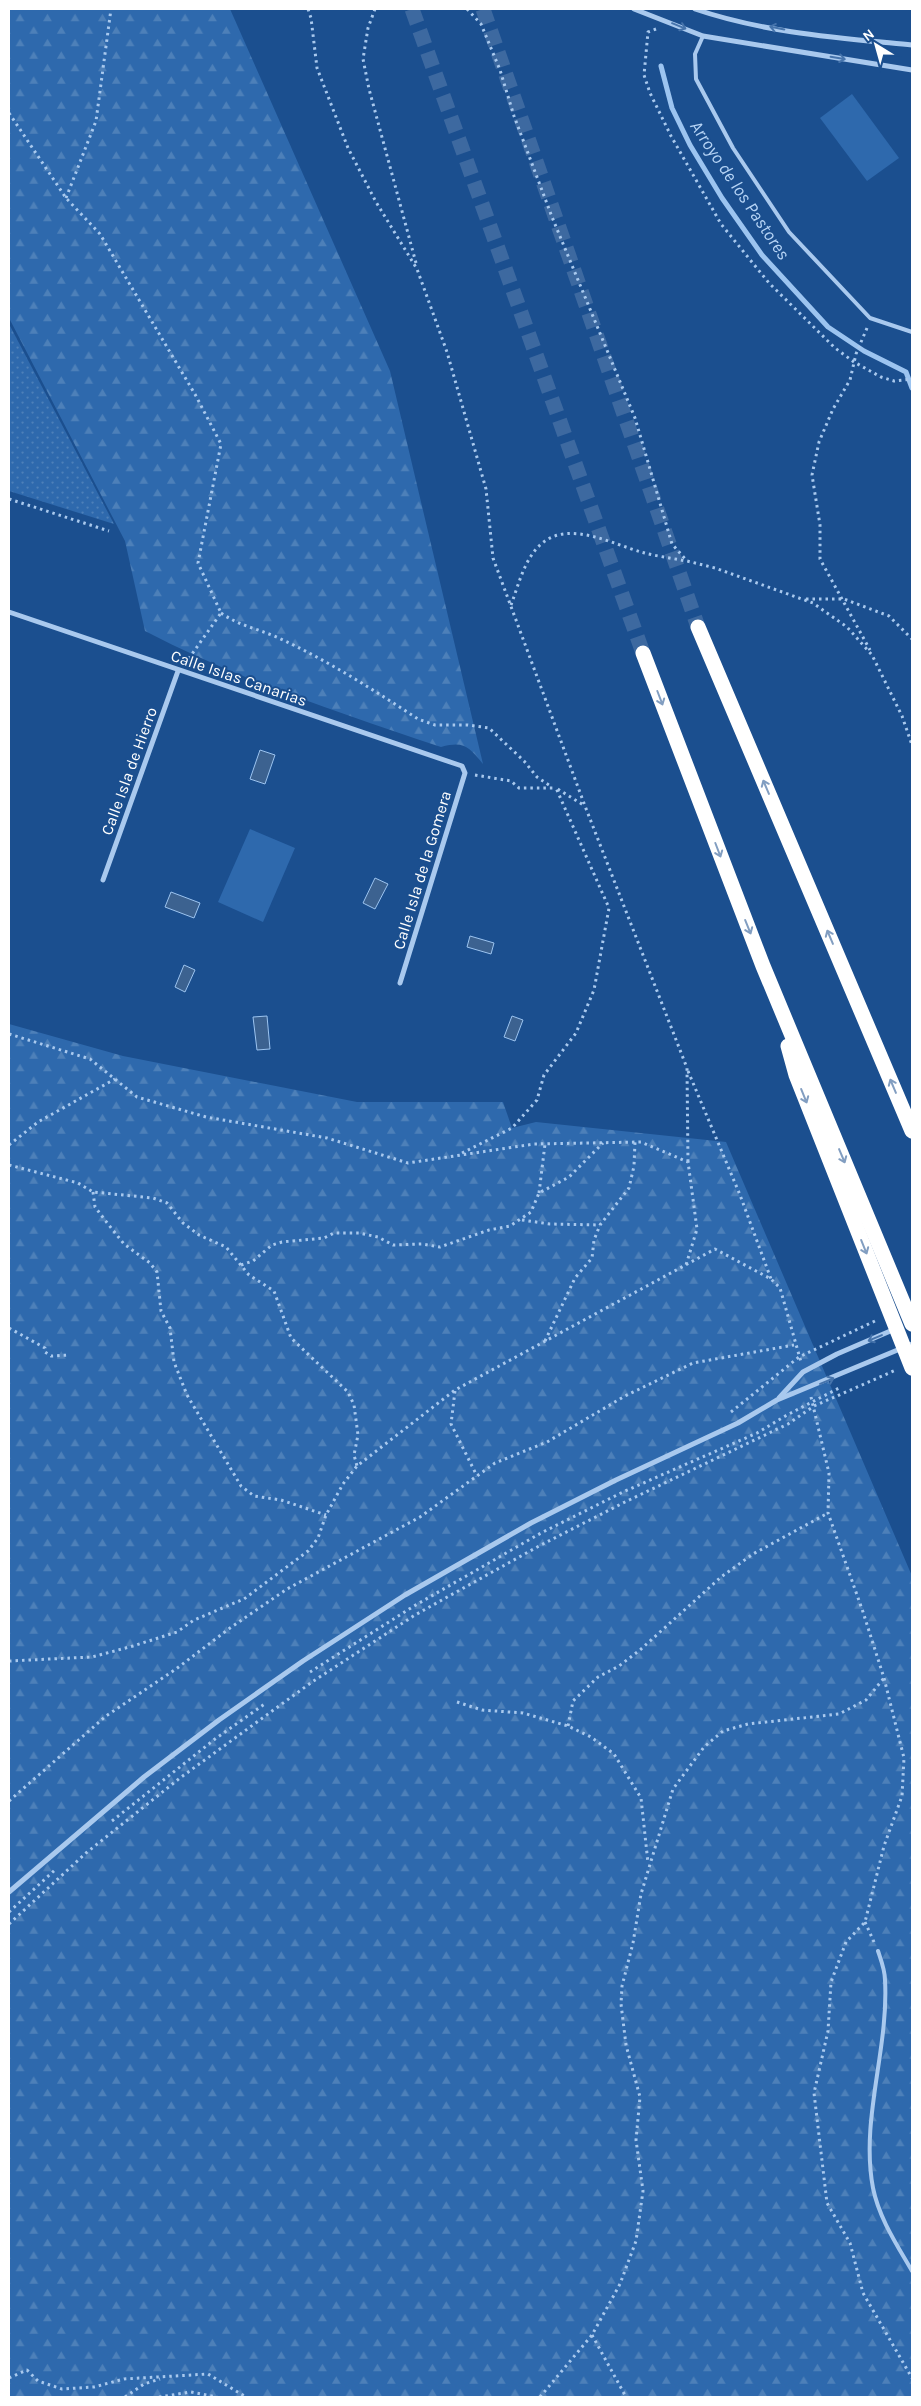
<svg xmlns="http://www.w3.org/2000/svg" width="921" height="2406" viewBox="0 0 921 2406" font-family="Karla,sans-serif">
<defs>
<pattern id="green-dots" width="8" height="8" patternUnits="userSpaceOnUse" patternTransform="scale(1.25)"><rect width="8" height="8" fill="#2e69ad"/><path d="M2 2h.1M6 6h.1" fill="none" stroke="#4d80b9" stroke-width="1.8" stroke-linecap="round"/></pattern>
<pattern id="forest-firs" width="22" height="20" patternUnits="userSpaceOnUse" patternTransform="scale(1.25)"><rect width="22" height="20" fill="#2e69ad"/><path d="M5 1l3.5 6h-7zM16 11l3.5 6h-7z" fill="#4d80b9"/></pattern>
</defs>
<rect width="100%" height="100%" fill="#1b4f8f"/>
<path fill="url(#green-dots)" d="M 9,324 L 114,524 L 9,491 Z"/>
<g fill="url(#forest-firs)">
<path d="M 9,9 L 230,9 L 390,371 L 483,764 C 468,746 464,741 441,747 C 341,713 239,680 145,631 L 125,541 L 9,318 Z"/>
<path d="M 9,1024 L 123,1056 L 357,1102 L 503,1102 L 512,1128 L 536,1122 L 726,1142 L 912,1576 L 912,2397 L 9,2397 Z"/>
</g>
<g fill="#2e69ad">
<path d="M 852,94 L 899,158 L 867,181 L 820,118 Z"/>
<path d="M 250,829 L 295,848 L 263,922 L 218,902 Z"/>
</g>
<g fill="#3c6290" stroke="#9cc4f0">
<path d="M 260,750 L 275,755 L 265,784 L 250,779 Z"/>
<path d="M 375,878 L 388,884 L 375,909 L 363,903 Z"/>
<path d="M 171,892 L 200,903 L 194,918 L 165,907 Z"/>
<path d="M 470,936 L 494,943 L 491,954 L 467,947 Z"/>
<path d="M 184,965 L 195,970 L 185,992 L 175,987 Z"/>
<path d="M 267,1016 L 270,1049 L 257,1050 L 253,1017 Z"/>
<path d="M 512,1016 L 523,1020 L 515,1041 L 504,1037 Z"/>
</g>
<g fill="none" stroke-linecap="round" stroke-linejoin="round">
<path stroke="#9cc4f0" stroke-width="5" d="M 661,66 L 672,108 L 690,145 L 722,198 L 762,255 L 828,327 L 864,351 L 906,372 L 912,388"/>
<g stroke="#3d69a0" stroke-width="15" stroke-dasharray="15 8" stroke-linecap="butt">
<path d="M 412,9 L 643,653"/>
<path d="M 483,9 L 698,627"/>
</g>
<g stroke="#a9c9ee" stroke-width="3" stroke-dasharray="2.5 4" stroke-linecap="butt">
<path d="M 308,9 L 311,18 L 317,68 L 348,148 L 376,202 L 417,269 L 447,352 L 486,489 L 493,558 L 585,806 L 687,1068 L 688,1162"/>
<path d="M 375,9 L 368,28 L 363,59 L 369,89 L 416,263"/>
<path d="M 467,9 L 481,24 L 500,70 L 514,116 L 552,217 L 635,418 L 672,544 L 687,561 L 715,568 L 813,603 L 847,627 L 872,655 L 902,716 L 912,745"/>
<path d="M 656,29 L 648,32 L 644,75 L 650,93 L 671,136 L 721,224 L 734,240 L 769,283 L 835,348 L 854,362 L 881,377 L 894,381 L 912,379"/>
<path d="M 9,113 L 66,198 L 100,234 L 196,396 L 221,444 L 198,563 L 221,613 L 187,661"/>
<path d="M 66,198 L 96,121 L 111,9"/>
<path d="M 867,328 L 856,354 L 850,380 L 833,409 L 819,442 L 812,475 L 820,525 L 820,559 L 870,650"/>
<path d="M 9,499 L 109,531"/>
<path d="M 806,599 L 844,599 L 889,616 L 912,639"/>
<path d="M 511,605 C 519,584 525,555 545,541 C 572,522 613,544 641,552 C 655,556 671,558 686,561"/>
<path d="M 221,613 C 238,625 255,628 274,636 C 324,658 372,689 418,719 L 435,725 L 468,725 L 489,728 L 524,761 L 537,777 L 552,787"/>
<path d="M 475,775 L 511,781 L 519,788 L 556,788"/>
<path d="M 9,1034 L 90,1059 L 137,1097 L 206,1117 L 327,1138 L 408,1163 L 534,1144 L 641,1142 L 688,1162 L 697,1229 L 686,1265"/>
<path d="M 688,1071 L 740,1195 L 771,1279"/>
<path d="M 9,1145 L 38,1122 L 115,1079"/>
<path d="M 462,1153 L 512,1128 L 537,1100 L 544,1075 L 576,1033 L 594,990 L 609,908 L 556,788 L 585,806"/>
<path d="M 9,1165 L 78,1183 L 93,1192 L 153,1198 L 167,1203 L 183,1223 L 199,1235 L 226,1247 L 249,1275 L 274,1291 L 291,1338 L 348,1392 L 354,1405 L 358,1435 L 354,1455 L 357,1466"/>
<path d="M 93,1192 L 95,1207 L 108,1224 L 124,1244 L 150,1263 L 157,1272 L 161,1311 L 170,1328 L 174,1362 L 187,1395 L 241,1486 L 254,1496 L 281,1500 L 326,1515"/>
<path d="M 539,1193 L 545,1144"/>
<path d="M 522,1220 L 550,1224 L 600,1225"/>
<path d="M 241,1265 L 253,1261 L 272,1245 L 282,1242 L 324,1238 L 334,1233 L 359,1233 L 378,1237 L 393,1245 L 422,1244 L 440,1247 L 489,1230 L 510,1226 L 531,1212 L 539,1193 L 569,1177 L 603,1143"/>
<path d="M 9,1328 L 45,1348 L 45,1352 L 51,1356 L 69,1355"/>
<path d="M 545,1341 L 575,1278 L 592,1258 L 594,1240 L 600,1225 L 629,1188 L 634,1166 L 635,1142"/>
<path d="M 455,1391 L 451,1424 L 477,1476"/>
<path d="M 811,1397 L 829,1473 L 828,1513 L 863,1612 L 884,1678 L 904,1758 L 902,1796 L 884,1846 L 865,1922 L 846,1942 L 831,1982 L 828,2031 L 814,2093 L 827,2203 L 850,2243 L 863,2293 L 912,2378"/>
<path d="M 731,1412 L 799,1357 L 877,1320"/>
<path d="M 9,1661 L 92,1657 L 133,1646 L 177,1632 L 194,1620 L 244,1599 L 308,1551 L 318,1538 L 326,1515 L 343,1484 L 357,1466 L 455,1390 L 715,1249 L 771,1279 L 780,1288 L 801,1362"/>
<path d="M 310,1672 L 414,1606 L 541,1533 L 623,1492 L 757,1433 L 787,1415 L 841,1387"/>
<path d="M 457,1702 L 482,1710 L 523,1713 L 568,1726 L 591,1737 L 614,1754 L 641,1798 L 648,1863"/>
<path d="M 568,1726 L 573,1701 L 598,1677 L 619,1666 L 640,1650 L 721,1577 L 753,1554 L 828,1513"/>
<path d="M 9,1801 L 106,1716 L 176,1669 L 230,1628 L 287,1589 L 420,1517 L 495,1463 L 547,1442 L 625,1396 L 693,1363 L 794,1345"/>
<path d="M 112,1821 L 215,1739 L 266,1703"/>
<path d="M 9,1912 L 56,1869"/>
<path d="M 865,1922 L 874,1942"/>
<path d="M 9,1924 L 86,1853 L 180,1778 L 312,1682 L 415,1615 L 539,1546 L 625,1502 L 788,1424 L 814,1406 L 896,1370"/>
<path d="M 592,2335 L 626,2397"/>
<path d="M 9,2378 L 27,2370 L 38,2381 L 62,2389 L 94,2387 L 124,2379 L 208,2374 L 246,2397"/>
<path d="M 125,2397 L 144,2384 L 160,2379"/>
<path d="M 159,2397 L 191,2392 L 217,2397"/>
<path d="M 540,2397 L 592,2335 L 620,2284 L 636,2241 L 643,2191 L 636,2140 L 640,2097 L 626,2045 L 621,2004 L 622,1986 L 633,1943 L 641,1894 L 673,1789 L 704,1747 L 723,1731 L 748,1724 L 839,1714 L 866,1700 L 884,1678"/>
</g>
<g stroke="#a9c9ee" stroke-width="4">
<path d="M 703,36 L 695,54 L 696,79 L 733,148 L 789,232 L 870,318 L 912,332"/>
<path d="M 878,1951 C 881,1960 885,1970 885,1980 C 889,2049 860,2120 873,2188 C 879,2218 897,2245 912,2271"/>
</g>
<g stroke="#a9c9ee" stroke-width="5">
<path d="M 634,9 L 703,36 L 912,70"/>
<path d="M 695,9 C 765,33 840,38 912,45"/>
<path d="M 9,612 L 462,766 L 465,773 L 400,983"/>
<path d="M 103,880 L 178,671"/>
<path d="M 779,1398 L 803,1372 L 837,1354 L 895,1329"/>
<path d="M 9,1892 L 144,1777 L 219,1720 L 303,1661 L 405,1595 L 531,1523 L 616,1480 L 738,1423 L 777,1400 L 912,1344"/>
</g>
<g stroke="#fff" stroke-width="15">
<path d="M 698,627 L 912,1131"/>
<path d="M 643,653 L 763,966 L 912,1324"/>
<path d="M 788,1046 L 796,1075 L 912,1368"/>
</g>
</g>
<defs><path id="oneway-shaft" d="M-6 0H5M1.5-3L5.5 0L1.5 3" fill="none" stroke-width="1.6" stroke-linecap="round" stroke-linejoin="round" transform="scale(1.25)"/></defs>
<g stroke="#4674ac">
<use href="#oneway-shaft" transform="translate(679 26) rotate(22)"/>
<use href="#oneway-shaft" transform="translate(777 28) rotate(-169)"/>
<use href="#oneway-shaft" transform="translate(838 58) rotate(9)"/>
<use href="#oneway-shaft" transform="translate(875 1338) rotate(157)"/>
<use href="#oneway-shaft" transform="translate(827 1381) rotate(-23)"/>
</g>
<g stroke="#829ec1">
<use href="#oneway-shaft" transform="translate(660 698) rotate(69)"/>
<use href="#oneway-shaft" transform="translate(766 787) rotate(-113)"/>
<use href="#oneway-shaft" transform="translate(718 850) rotate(69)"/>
<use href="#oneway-shaft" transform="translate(748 927) rotate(68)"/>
<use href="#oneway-shaft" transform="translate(830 937) rotate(-113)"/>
<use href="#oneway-shaft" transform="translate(893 1086) rotate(-113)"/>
<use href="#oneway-shaft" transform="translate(804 1096) rotate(68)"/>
<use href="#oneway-shaft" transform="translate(842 1156) rotate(67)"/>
<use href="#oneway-shaft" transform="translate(864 1247) rotate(68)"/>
</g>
<g text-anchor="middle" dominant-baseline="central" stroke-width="4" stroke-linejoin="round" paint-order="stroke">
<g font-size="16" fill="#fff" stroke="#1b4f8f">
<text transform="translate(239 678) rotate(19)">Calle Islas Canarias</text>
<text transform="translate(129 771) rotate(-70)">Calle Isla de Hierro</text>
<text transform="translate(422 870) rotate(-73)">Calle Isla de la Gomera</text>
</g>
<g font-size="18" font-style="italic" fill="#b5d3f5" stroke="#1b4f8f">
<text transform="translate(740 190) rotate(56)">Arroyo de los Pastores</text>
</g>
</g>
<rect width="921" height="2406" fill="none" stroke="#ffffff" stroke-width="20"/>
<g transform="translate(876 45) rotate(323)" stroke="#1b4f8f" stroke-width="4" paint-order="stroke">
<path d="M0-4L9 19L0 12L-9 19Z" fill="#ffffff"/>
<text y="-8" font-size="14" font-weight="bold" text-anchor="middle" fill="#ffffff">N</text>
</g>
</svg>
